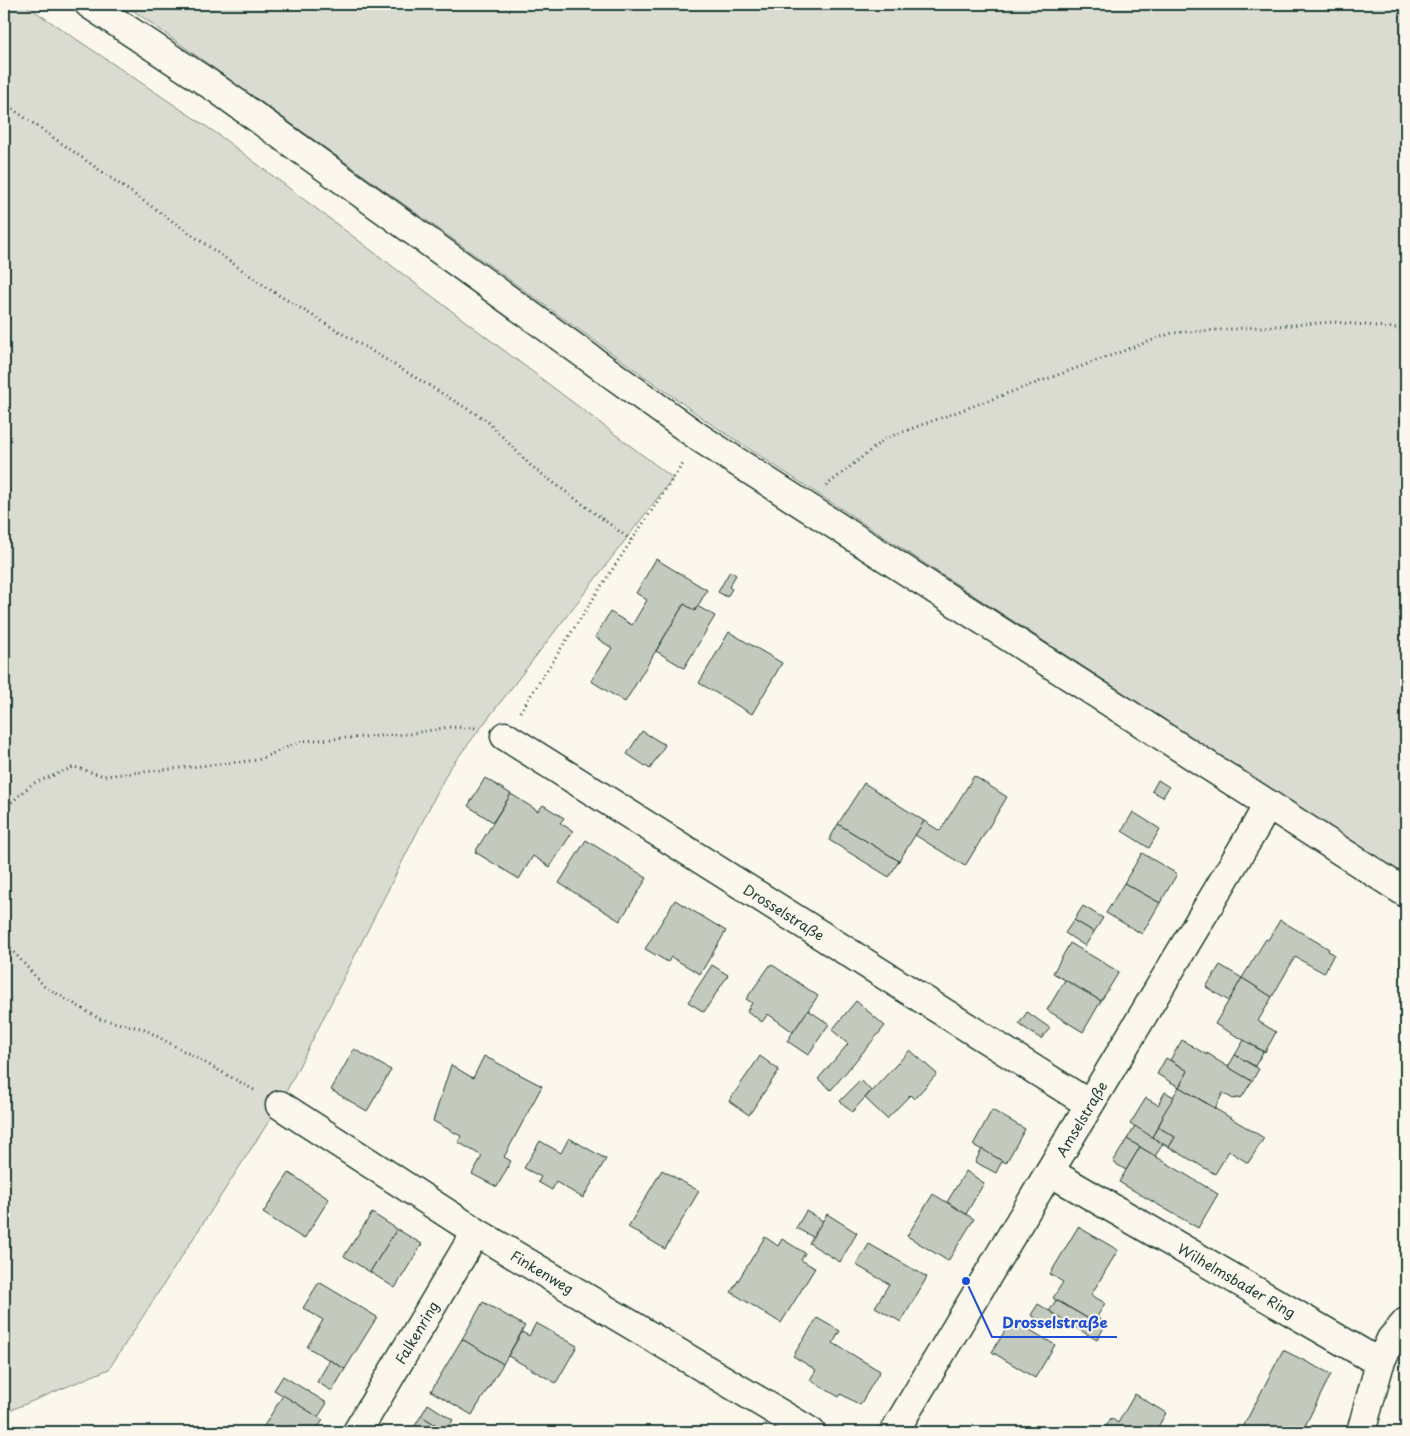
<svg xmlns="http://www.w3.org/2000/svg" width="1410" height="1436" viewBox="0 0 1410 1436" font-family="'Playpen Sans',sans-serif">
<rect width="100%" height="100%" fill="#fbf7ec"/>
<filter id="ink" filterUnits="userSpaceOnUse"><feTurbulence type="fractalNoise" baseFrequency=".02" numOctaves="2"/><feDisplacementMap in="SourceGraphic" scale="10" xChannelSelector="R" yChannelSelector="G"/><feConvolveMatrix kernelMatrix="1 2 1 2 8 2 1 2 1" color-interpolation-filters="sRGB"/></filter>
<g filter="url(#ink)">
<g fill="#dbdcd1" stroke="#7d8c82">
<path d="M 4,4 L 24,4 L 216,133 L 673,478 L 449,769 L 280,1104 L 109,1369 L 4,1413 Z"/>
<path d="M 124,4 L 1406,4 L 1406,876 L 1223,758 L 711,424 Z"/>
</g>
<g fill="#c4c9be" stroke="#1f3d34">
<path d="M 656,559 L 707,590 L 695,611 L 684,604 L 625,702 L 591,681 L 612,648 L 595,637 L 610,612 L 632,625 L 647,600 L 636,593 Z"/>
<path d="M 730,571 L 736,575 L 729,587 L 732,589 L 727,597 L 718,592 Z"/>
<path d="M 684,604 L 695,611 L 697,606 L 715,616 L 684,668 L 656,651 Z"/>
<path d="M 729,632 L 782,663 L 752,714 L 699,683 Z"/>
<path d="M 642,731 L 665,745 L 650,769 L 627,754 Z"/>
<path d="M 974,776 L 1007,797 L 965,866 L 915,835 L 924,821 L 940,831 Z"/>
<path d="M 485,778 L 511,794 L 493,822 L 468,806 Z"/>
<path d="M 1158,780 L 1169,787 L 1163,797 L 1152,791 Z"/>
<path d="M 864,783 L 924,821 L 899,861 L 838,824 Z"/>
<path d="M 511,794 L 538,811 L 543,805 L 564,818 L 560,823 L 573,831 L 550,867 L 533,856 L 519,879 L 475,852 Z"/>
<path d="M 1133,812 L 1160,829 L 1149,848 L 1122,831 Z"/>
<path d="M 838,824 L 899,861 L 889,877 L 829,840 Z"/>
<path d="M 586,840 L 647,878 L 620,921 L 559,883 Z"/>
<path d="M 1142,853 L 1177,874 L 1160,903 L 1124,883 Z"/>
<path d="M 1124,883 L 1160,903 L 1142,934 L 1106,913 Z"/>
<path d="M 675,900 L 726,931 L 700,974 L 671,957 L 668,962 L 645,949 Z"/>
<path d="M 1083,906 L 1103,918 L 1094,932 L 1074,920 Z"/>
<path d="M 1074,920 L 1094,932 L 1085,946 L 1065,933 Z"/>
<path d="M 1280,920 L 1329,949 L 1328,951 L 1334,954 L 1324,973 L 1295,957 L 1272,997 L 1242,978 L 1266,939 L 1268,940 Z"/>
<path d="M 1070,943 L 1119,972 L 1101,1001 L 1053,973 Z"/>
<path d="M 771,964 L 818,996 L 793,1032 L 768,1014 L 762,1022 L 747,1011 L 752,1003 L 746,999 Z"/>
<path d="M 712,965 L 728,975 L 704,1012 L 688,1002 Z"/>
<path d="M 1220,965 L 1242,978 L 1229,1001 L 1206,987 Z"/>
<path d="M 1242,978 L 1272,997 L 1258,1021 L 1276,1032 L 1265,1052 L 1215,1024 Z"/>
<path d="M 1065,980 L 1101,1001 L 1083,1032 L 1047,1010 Z"/>
<path d="M 856,1001 L 885,1026 L 831,1090 L 818,1079 L 848,1044 L 832,1030 Z"/>
<path d="M 808,1010 L 829,1024 L 808,1055 L 787,1041 Z"/>
<path d="M 1027,1012 L 1050,1028 L 1041,1039 L 1019,1024 Z"/>
<path d="M 1182,1040 L 1207,1055 L 1207,1053 L 1215,1058 L 1215,1059 L 1252,1081 L 1242,1097 L 1233,1099 L 1223,1093 L 1215,1108 L 1179,1087 L 1188,1071 L 1170,1060 Z"/>
<path d="M 1244,1040 L 1263,1052 L 1255,1066 L 1235,1055 Z"/>
<path d="M 354,1049 L 391,1070 L 367,1111 L 331,1090 Z"/>
<path d="M 910,1050 L 937,1074 L 914,1099 L 910,1095 L 887,1119 L 865,1098 Z"/>
<path d="M 1235,1055 L 1259,1069 L 1252,1081 L 1228,1067 Z"/>
<path d="M 484,1056 L 542,1086 L 504,1157 L 511,1161 L 497,1187 L 472,1174 L 482,1156 L 458,1142 L 461,1136 L 433,1121 L 451,1065 L 473,1078 Z"/>
<path d="M 760,1056 L 779,1070 L 749,1115 L 729,1101 Z"/>
<path d="M 1166,1058 L 1188,1071 L 1179,1087 L 1157,1074 Z"/>
<path d="M 861,1080 L 871,1091 L 852,1112 L 840,1101 Z"/>
<path d="M 1179,1087 L 1264,1138 L 1248,1163 L 1229,1151 L 1215,1174 L 1169,1147 L 1175,1137 L 1158,1127 L 1163,1117 L 1162,1116 Z"/>
<path d="M 1165,1092 L 1174,1097 L 1162,1116 L 1163,1117 L 1152,1137 L 1130,1124 L 1146,1098 L 1158,1105 Z"/>
<path d="M 992,1110 L 1025,1129 L 1006,1163 L 973,1145 Z"/>
<path d="M 1135,1126 L 1163,1144 L 1155,1156 L 1127,1139 Z"/>
<path d="M 1158,1127 L 1175,1137 L 1169,1147 L 1152,1137 Z"/>
<path d="M 569,1138 L 606,1159 L 583,1198 L 556,1182 L 552,1190 L 538,1182 L 541,1177 L 524,1168 L 540,1141 L 561,1153 Z"/>
<path d="M 1127,1139 L 1140,1147 L 1126,1170 L 1113,1162 Z"/>
<path d="M 1140,1147 L 1218,1194 L 1198,1228 L 1119,1182 Z"/>
<path d="M 982,1149 L 1002,1161 L 996,1173 L 975,1162 Z"/>
<path d="M 662,1170 L 699,1191 L 665,1249 L 628,1227 Z"/>
<path d="M 966,1171 L 984,1183 L 966,1214 L 947,1202 Z"/>
<path d="M 289,1173 L 329,1199 L 304,1239 L 263,1213 Z"/>
<path d="M 933,1194 L 974,1219 L 948,1261 L 907,1236 Z"/>
<path d="M 806,1211 L 823,1221 L 813,1237 L 796,1228 Z"/>
<path d="M 372,1213 L 397,1229 L 370,1272 L 344,1256 Z"/>
<path d="M 827,1214 L 857,1233 L 840,1262 L 809,1243 Z"/>
<path d="M 1078,1227 L 1118,1250 L 1091,1295 L 1105,1303 L 1094,1322 L 1053,1298 L 1063,1282 L 1050,1274 Z"/>
<path d="M 397,1229 L 422,1244 L 395,1288 L 370,1272 Z"/>
<path d="M 765,1237 L 778,1246 L 782,1239 L 805,1253 L 801,1260 L 815,1268 L 781,1323 L 731,1292 Z"/>
<path d="M 869,1244 L 927,1277 L 901,1322 L 875,1307 L 889,1284 L 856,1265 Z"/>
<path d="M 319,1282 L 377,1317 L 345,1369 L 307,1347 L 323,1320 L 303,1308 Z"/>
<path d="M 1056,1300 L 1094,1322 L 1097,1317 L 1106,1324 L 1097,1340 L 1049,1312 Z"/>
<path d="M 483,1302 L 525,1326 L 503,1364 L 462,1339 Z"/>
<path d="M 1038,1304 L 1059,1317 L 1051,1327 L 1031,1315 Z"/>
<path d="M 817,1318 L 840,1331 L 833,1343 L 880,1371 L 860,1405 L 841,1394 L 839,1397 L 810,1380 L 816,1370 L 793,1356 Z"/>
<path d="M 1012,1319 L 1055,1345 L 1035,1378 L 992,1352 Z"/>
<path d="M 536,1323 L 577,1346 L 556,1383 L 508,1356 L 522,1332 L 529,1336 Z"/>
<path d="M 462,1339 L 503,1364 L 472,1415 L 431,1391 Z"/>
<path d="M 1283,1350 L 1331,1374 L 1302,1432 L 1244,1432 L 1241,1431 Z"/>
<path d="M 330,1360 L 345,1369 L 332,1391 L 317,1382 Z"/>
<path d="M 283,1376 L 327,1403 L 318,1417 L 274,1390 Z"/>
<path d="M 1135,1394 L 1166,1413 L 1155,1432 L 1103,1432 L 1111,1418 L 1118,1423 Z"/>
<path d="M 283,1395 L 323,1420 L 315,1432 L 263,1432 L 261,1431 Z"/>
<path d="M 428,1404 L 453,1420 L 446,1431 L 421,1416 Z"/>
<path d="M 421,1416 L 446,1431 L 449,1432 L 411,1432 Z"/>
</g>
<g fill="none" stroke-linecap="round" stroke-linejoin="round">
<g stroke="#1f3d34" stroke-width="31">
<g id="minor">
<path id="s1" d="M 505,736 L 1089,1104"/>
<path id="s2" d="M 280,1105 L 476,1232 L 811,1432"/>
<path id="s3" d="M 1050,1172 L 1380,1363 L 1391,1339 L 1406,1322"/>
<path id="s4" d="M 357,1432 L 476,1232"/>
<path id="s5" d="M 894,1432 L 1256,826 L 1268,804"/>
<path d="M 1361,1432 L 1380,1363"/>
</g>
</g>
<g stroke="#1f3d34" stroke-width="31">
<path id="tertiary" d="M 89,4 L 217,89 L 700,438 L 1406,893"/>
</g>
<g stroke="#1f3d34" stroke-width="3" stroke-dasharray="1 4" stroke-linecap="butt">
<path d="M 4,103 L 272,291 L 486,420 L 531,466 L 631,540"/>
<path d="M 826,486 L 886,438 L 1172,333 L 1334,322 L 1406,329"/>
<path d="M 520,712 L 602,585 L 684,462"/>
<path d="M 4,809 L 32,784 L 74,767 L 104,776 L 258,760 L 301,741 L 409,734 L 449,727 L 478,728"/>
<path d="M 4,941 L 44,986 L 100,1019 L 144,1029 L 256,1091"/>
</g>
<use href="#minor" stroke="#fbf7ec" stroke-width="28"/>
<use href="#tertiary" stroke="#fbf7ec" stroke-width="28"/>
</g>
</g>
<g text-anchor="middle" dominant-baseline="central" stroke-width="4" stroke-linejoin="round" paint-order="stroke">
<g font-size="14" fill="#1f3d34" stroke="#fbf7ec">
<text stroke="none"><textPath href="#s1" startOffset="330">Drosselstraße</textPath></text>
<text stroke="none"><textPath href="#s5" startOffset="365">Amselstraße</textPath></text>
<text stroke="none"><textPath href="#s2" startOffset="311">Finkenweg</textPath></text>
<text stroke="none"><textPath href="#s3" startOffset="216">Wilhelmsbader Ring</textPath></text>
<text stroke="none"><textPath href="#s4" startOffset="116">Falkenring</textPath></text>
</g>
</g>
<path fill="none" stroke="#1d4ed8" stroke-width="2" d="M966 1281L992 1337H1117"/>
<circle fill="#1d4ed8" stroke="#fbf7ec" stroke-width="2" cx="966" cy="1281" r="5"/>
<g font-size="15" text-anchor="middle" font-weight="bold" fill="#1d4ed8" stroke="#fbf7ec" stroke-width="4" stroke-linejoin="round" paint-order="stroke">
<text x="1055" y="1328">Drosselstraße</text>
</g>
<rect width="1410" height="1436" fill="none" stroke="#fbf7ec" stroke-width="20"/>
<rect x="10" y="10" width="1390" height="1416" fill="none" stroke="#1f3d34" stroke-width="2" filter="url(#ink)"/>
</svg>
